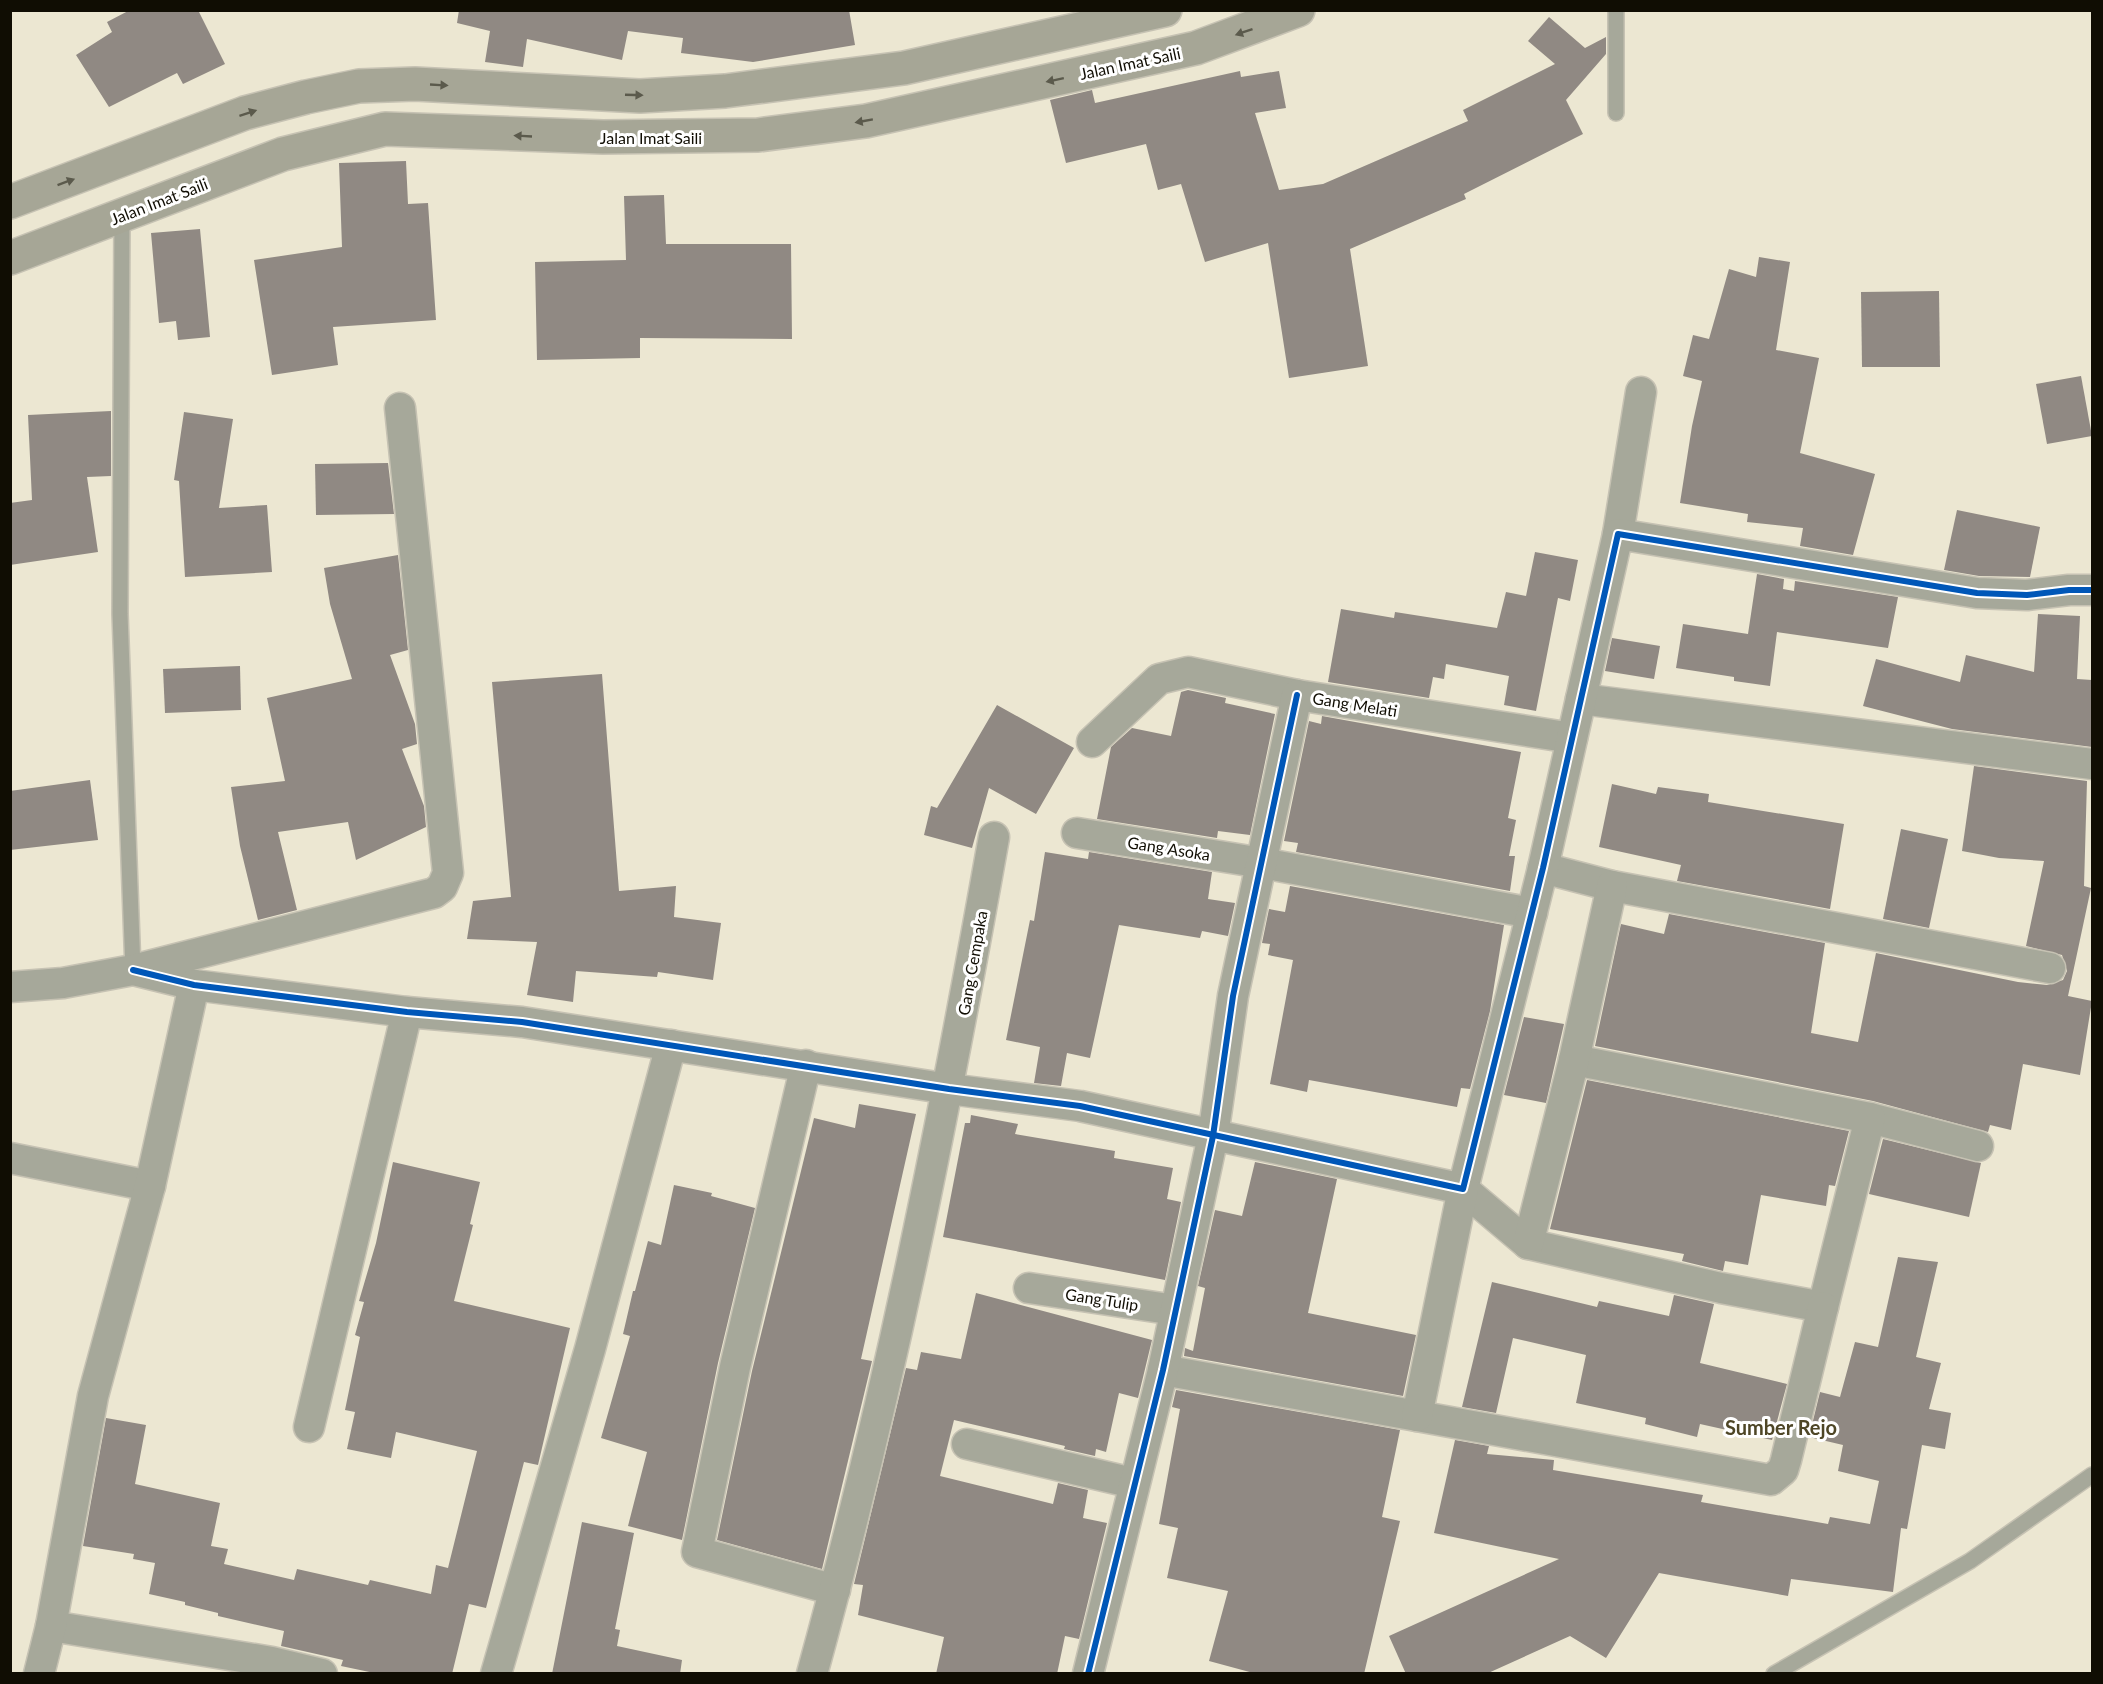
<svg xmlns="http://www.w3.org/2000/svg" width="2103" height="1684" viewBox="0 0 2103 1684" font-family="Lato,sans-serif">
<rect width="100%" height="100%" fill="#ece7d2"/>
<g fill="#908983">
<path d="M 130,10 L 198,10 L 225,64 L 183,84 L 177,73 L 109,107 L 76,55 L 112,32 L 107,22 Z"/>
<path d="M 459,10 L 849,10 L 855,45 L 753,62 L 681,53 L 683,38 L 628,31 L 622,60 L 527,39 L 523,67 L 485,62 L 490,31 L 457,23 Z"/>
<path d="M 1549,17 L 1585,48 L 1606,37 L 1606,54 L 1566,100 L 1583,134 L 1464,194 L 1466,199 L 1350,249 L 1368,366 L 1289,378 L 1268,243 L 1205,262 L 1181,184 L 1158,190 L 1146,144 L 1066,163 L 1050,100 L 1092,90 L 1095,103 L 1240,71 L 1241,77 L 1279,71 L 1286,108 L 1255,113 L 1279,190 L 1323,184 L 1468,121 L 1463,110 L 1555,64 L 1528,41 Z"/>
<path d="M 406,161 L 408,204 L 428,203 L 436,320 L 333,327 L 338,365 L 272,375 L 254,260 L 342,247 L 339,163 Z"/>
<path d="M 664,195 L 666,244 L 791,244 L 792,339 L 640,338 L 640,358 L 537,360 L 535,262 L 626,260 L 624,196 Z"/>
<path d="M 200,229 L 210,337 L 178,340 L 176,321 L 159,323 L 151,233 Z"/>
<path d="M 1759,257 L 1790,262 L 1776,350 L 1819,358 L 1800,453 L 1875,474 L 1853,555 L 1800,546 L 1803,528 L 1747,522 L 1748,514 L 1680,503 L 1692,426 L 1702,381 L 1683,376 L 1693,335 L 1709,339 L 1729,269 L 1756,277 Z"/>
<path d="M 1939,291 L 1940,367 L 1862,367 L 1861,292 Z"/>
<path d="M 2081,376 L 2092,436 L 2047,444 L 2036,384 Z"/>
<path d="M 111,411 L 111,476 L 87,477 L 98,552 L 10,565 L 10,503 L 32,500 L 28,415 Z"/>
<path d="M 184,412 L 233,419 L 219,508 L 267,505 L 272,572 L 185,577 L 179,481 L 174,480 Z"/>
<path d="M 388,463 L 394,514 L 316,515 L 315,464 Z"/>
<path d="M 1957,510 L 2040,527 L 2030,577 L 1979,576 L 1944,570 Z"/>
<path d="M 1535,552 L 1578,560 L 1570,601 L 1558,598 L 1536,711 L 1504,705 L 1509,676 L 1446,664 L 1444,679 L 1433,677 L 1429,698 L 1328,682 L 1341,609 L 1394,618 L 1395,612 L 1497,628 L 1506,592 L 1526,596 Z"/>
<path d="M 398,555 L 408,650 L 390,655 L 415,724 L 417,744 L 402,749 L 424,806 L 426,827 L 356,860 L 348,822 L 278,832 L 297,910 L 258,920 L 240,846 L 231,787 L 285,781 L 267,698 L 352,679 L 330,604 L 324,568 Z"/>
<path d="M 1757,574 L 1784,579 L 1783,589 L 1794,591 L 1795,581 L 1898,597 L 1888,648 L 1777,632 L 1770,686 L 1734,681 L 1734,677 L 1676,668 L 1683,624 L 1748,634 Z"/>
<path d="M 2038,614 L 2080,616 L 2077,679 L 2092,680 L 2092,747 L 1952,729 L 1863,706 L 1876,659 L 1960,682 L 1966,655 L 2034,672 Z"/>
<path d="M 1612,638 L 1660,646 L 1654,679 L 1605,671 Z"/>
<path d="M 240,666 L 241,710 L 165,713 L 163,669 Z"/>
<path d="M 602,674 L 619,891 L 676,886 L 674,917 L 721,923 L 713,980 L 658,972 L 657,977 L 576,971 L 573,1002 L 527,995 L 537,942 L 467,939 L 473,901 L 511,897 L 492,682 Z"/>
<path d="M 1188,690 L 1226,698 L 1225,703 L 1275,714 L 1250,835 L 1218,831 L 1217,838 L 1097,819 L 1111,747 L 1132,728 L 1171,736 L 1181,692 Z"/>
<path d="M 997,705 L 1074,748 L 1036,814 L 989,788 L 972,848 L 924,835 L 931,806 L 937,808 Z"/>
<path d="M 1322,716 L 1521,752 L 1508,818 L 1516,820 L 1509,856 L 1515,856 L 1510,891 L 1296,852 L 1298,843 L 1284,841 L 1309,721 L 1321,724 Z"/>
<path d="M 1974,766 L 2087,781 L 2084,886 L 2091,888 L 2068,996 L 2092,1001 L 2080,1075 L 2023,1064 L 2011,1130 L 1990,1125 L 1988,1132 L 1873,1101 L 1595,1046 L 1621,924 L 1664,934 L 1669,914 L 1825,943 L 1811,1033 L 1858,1042 L 1876,953 L 2018,982 L 2047,985 L 2063,980 L 2067,971 L 2062,955 L 2026,946 L 2044,861 L 1999,858 L 1962,851 Z"/>
<path d="M 90,780 L 98,840 L 10,850 L 10,791 Z"/>
<path d="M 1612,784 L 1656,794 L 1658,787 L 1709,794 L 1708,802 L 1844,824 L 1830,909 L 1677,881 L 1681,865 L 1599,847 Z"/>
<path d="M 1901,829 L 1948,839 L 1929,928 L 1883,919 Z"/>
<path d="M 1045,852 L 1088,859 L 1089,852 L 1212,872 L 1208,899 L 1235,903 L 1228,936 L 1202,931 L 1200,938 L 1119,925 L 1090,1058 L 1067,1053 L 1061,1086 L 1034,1083 L 1040,1047 L 1006,1040 L 1030,920 L 1034,921 Z"/>
<path d="M 1290,886 L 1504,925 L 1490,1011 L 1470,1089 L 1461,1088 L 1457,1107 L 1309,1080 L 1307,1092 L 1270,1084 L 1293,960 L 1268,955 L 1270,944 L 1262,943 L 1269,909 L 1285,912 Z"/>
<path d="M 1524,1017 L 1564,1024 L 1546,1103 L 1504,1095 Z"/>
<path d="M 1587,1080 L 1849,1131 L 1835,1186 L 1829,1185 L 1826,1206 L 1761,1195 L 1748,1265 L 1725,1261 L 1723,1271 L 1682,1261 L 1684,1254 L 1550,1229 Z"/>
<path d="M 859,1104 L 916,1114 L 861,1359 L 872,1361 L 822,1569 L 717,1540 L 752,1371 L 814,1118 L 855,1128 Z"/>
<path d="M 971,1115 L 1018,1124 L 1015,1134 L 1115,1151 L 1114,1158 L 1173,1168 L 1167,1199 L 1181,1202 L 1165,1280 L 943,1237 L 965,1123 L 970,1123 Z"/>
<path d="M 1883,1139 L 1981,1163 L 1969,1217 L 1869,1194 Z"/>
<path d="M 393,1162 L 480,1182 L 470,1224 L 473,1225 L 454,1301 L 570,1328 L 538,1465 L 524,1462 L 486,1608 L 469,1604 L 452,1674 L 379,1674 L 341,1666 L 343,1660 L 281,1646 L 284,1631 L 218,1616 L 218,1613 L 185,1605 L 185,1602 L 149,1594 L 155,1563 L 133,1559 L 134,1554 L 83,1546 L 106,1418 L 146,1425 L 135,1484 L 220,1503 L 211,1546 L 228,1549 L 224,1564 L 294,1580 L 297,1569 L 368,1585 L 370,1580 L 431,1594 L 436,1565 L 448,1568 L 477,1451 L 396,1432 L 391,1458 L 347,1449 L 355,1412 L 345,1410 L 360,1337 L 355,1335 L 364,1302 L 359,1301 L 376,1243 Z"/>
<path d="M 1255,1162 L 1337,1179 L 1308,1313 L 1416,1335 L 1403,1396 L 1184,1356 L 1185,1348 L 1193,1351 L 1205,1288 L 1198,1286 L 1215,1210 L 1242,1216 Z"/>
<path d="M 674,1185 L 712,1193 L 711,1196 L 755,1208 L 718,1363 L 682,1540 L 628,1526 L 647,1452 L 601,1438 L 630,1336 L 623,1334 L 633,1291 L 635,1291 L 648,1241 L 661,1245 Z"/>
<path d="M 1898,1257 L 1938,1262 L 1916,1357 L 1941,1363 L 1929,1409 L 1951,1413 L 1945,1449 L 1922,1445 L 1907,1529 L 1901,1528 L 1893,1592 L 1791,1579 L 1788,1596 L 1659,1573 L 1606,1658 L 1570,1636 L 1486,1674 L 1406,1674 L 1389,1636 L 1559,1559 L 1434,1533 L 1455,1440 L 1489,1446 L 1487,1454 L 1554,1460 L 1553,1470 L 1703,1495 L 1701,1502 L 1828,1524 L 1830,1517 L 1870,1524 L 1879,1481 L 1838,1471 L 1843,1445 L 1809,1437 L 1820,1392 L 1840,1397 L 1855,1342 L 1878,1347 Z"/>
<path d="M 1492,1282 L 1597,1307 L 1599,1301 L 1669,1316 L 1674,1295 L 1714,1304 L 1700,1363 L 1787,1384 L 1772,1440 L 1700,1424 L 1697,1437 L 1645,1424 L 1646,1418 L 1576,1403 L 1586,1355 L 1513,1338 L 1496,1413 L 1462,1407 Z"/>
<path d="M 976,1293 L 1152,1340 L 1138,1398 L 1119,1393 L 1106,1452 L 1096,1449 L 1095,1456 L 1064,1449 L 1065,1446 L 954,1420 L 940,1476 L 1053,1504 L 1058,1483 L 1088,1490 L 1083,1518 L 1107,1523 L 1079,1639 L 1065,1636 L 1057,1674 L 936,1674 L 944,1637 L 858,1615 L 863,1585 L 854,1584 L 906,1368 L 917,1370 L 921,1352 L 961,1359 Z"/>
<path d="M 1176,1390 L 1400,1430 L 1382,1517 L 1400,1521 L 1364,1674 L 1257,1674 L 1209,1661 L 1228,1591 L 1167,1578 L 1178,1528 L 1159,1524 L 1180,1409 L 1172,1407 Z"/>
<path d="M 582,1522 L 634,1533 L 615,1629 L 620,1630 L 617,1646 L 682,1660 L 680,1674 L 552,1674 Z"/>
</g>
<g fill="none" stroke-linecap="round" stroke-linejoin="round">
<g stroke="#c6c2b3" stroke-width="18">
<g id="service">
<path d="M 1616,113 L 1616,10"/>
<path d="M 122,215 L 120,614 L 133,970"/>
<path d="M 1774,1674 L 1970,1561 L 2092,1475"/>
</g>
</g>
<g stroke="#c6c2b3" stroke-width="33">
<g id="minor">
<path d="M 1618,534 L 1641,392"/>
<path d="M 1581,699 L 2092,764"/>
<path d="M 1092,742 L 1159,679 L 1188,672 L 1297,695 L 1572,738"/>
<path d="M 1077,833 L 1262,863 L 1532,913"/>
<path d="M 1543,868 L 1612,886 L 2050,968"/>
<path d="M 133,970 L 194,985 L 407,1012 L 522,1022 L 949,1089 L 1080,1106 L 1463,1189 L 1543,868 L 1618,534 L 1977,593 L 2027,595 L 2069,590 L 2092,590"/>
<path d="M 10,987 L 63,983 L 133,970 L 434,893 L 442,887 L 448,873 L 400,408"/>
<path d="M 806,1065 L 735,1367 L 697,1552 L 835,1590"/>
<path d="M 1870,1118 L 1978,1146"/>
<path d="M 10,1158 L 150,1186"/>
<path d="M 1463,1189 L 1528,1244 L 1721,1288 L 1823,1307 L 1870,1118 L 1574,1060"/>
<path d="M 1528,1244 L 1574,1060 L 1612,886"/>
<path d="M 1029,1288 L 1175,1310"/>
<path d="M 1163,1370 L 1771,1480 L 1783,1470 L 1786,1460 L 1823,1307"/>
<path d="M 1417,1416 L 1463,1189"/>
<path d="M 309,1427 L 407,1012"/>
<path d="M 967,1444 L 1133,1483"/>
<path d="M 51,1626 L 272,1662 L 322,1674"/>
<path d="M 39,1674 L 51,1626 L 93,1396 L 150,1186 L 194,985"/>
<path d="M 496,1674 L 590,1349 L 671,1045"/>
<path d="M 812,1674 C 888,1399 944,1118 994,837"/>
<path d="M 1088,1674 L 1163,1370 L 1213,1136 L 1233,996 L 1297,695"/>
</g>
</g>
<g stroke="#c6c2b3" stroke-width="36">
<g id="secondary">
<path d="M 10,202 L 245,113 L 306,97 L 359,86 L 415,84 L 640,96 L 725,91 L 904,68 L 1165,10"/>
<path d="M 10,258 L 283,154 L 385,129 L 603,137 L 758,135 L 866,121 L 1196,48 L 1298,10"/>
</g>
</g>
<use href="#service" stroke="#a6a89a" stroke-width="15"/>
<use href="#minor" stroke="#a6a89a" stroke-width="30"/>
<use href="#secondary" stroke="#a6a696" stroke-width="33"/>
<g stroke="#fff" stroke-width="10">
<g id="cycleway">
<path d="M 133,970 L 194,985 L 407,1012 L 522,1022 L 949,1089 L 1080,1106 L 1463,1189 L 1543,868 L 1618,534 L 1977,593 L 2027,595 L 2069,590 L 2092,590"/>
<path d="M 1088,1674 L 1163,1370 L 1213,1136 L 1233,996 L 1297,695"/>
</g>
</g>
<use href="#cycleway" stroke="#0057b8" stroke-width="6"/>
</g>
<defs><path id="oneway-solid" d="M-6-.8H1V-3.2L6.5 0L1 3.2V.8H-6Z" transform="scale(1.5)"/></defs>
<g fill="#5b5a4c">
<use href="#oneway-solid" transform="translate(1244 32) rotate(161)"/>
<use href="#oneway-solid" transform="translate(1055 80) rotate(168)"/>
<use href="#oneway-solid" transform="translate(439 85) rotate(3)"/>
<use href="#oneway-solid" transform="translate(634 95) rotate(2)"/>
<use href="#oneway-solid" transform="translate(248 113) rotate(-18)"/>
<use href="#oneway-solid" transform="translate(864 121) rotate(170)"/>
<use href="#oneway-solid" transform="translate(523 136) rotate(-177)"/>
<use href="#oneway-solid" transform="translate(66 182) rotate(-20)"/>
</g>
<g text-anchor="middle" dominant-baseline="central" stroke-width="6" stroke-linejoin="round" paint-order="stroke">
<g font-size="16" fill="#100d03" stroke="#fff">
<text transform="translate(1130 63) rotate(-12)">Jalan Imat Saili</text>
<text x="651" y="137">Jalan Imat Saili</text>
<text transform="translate(159 201) rotate(-21)">Jalan Imat Saili</text>
<text transform="translate(1355 704) rotate(9)">Gang Melati</text>
<text transform="translate(1169 848) rotate(9)">Gang Asoka</text>
<text transform="translate(972 963) rotate(-80)">Gang Cempaka</text>
<text transform="translate(1102 1299) rotate(9)">Gang Tulip</text>
</g>
<g font-size="20" font-weight="bold" fill="#4e4626" stroke="#fff">
<text x="1781" y="1427">Sumber Rejo</text>
</g>
</g>
<rect width="2103" height="1684" fill="none" stroke="#100d03" stroke-width="24"/>
</svg>
